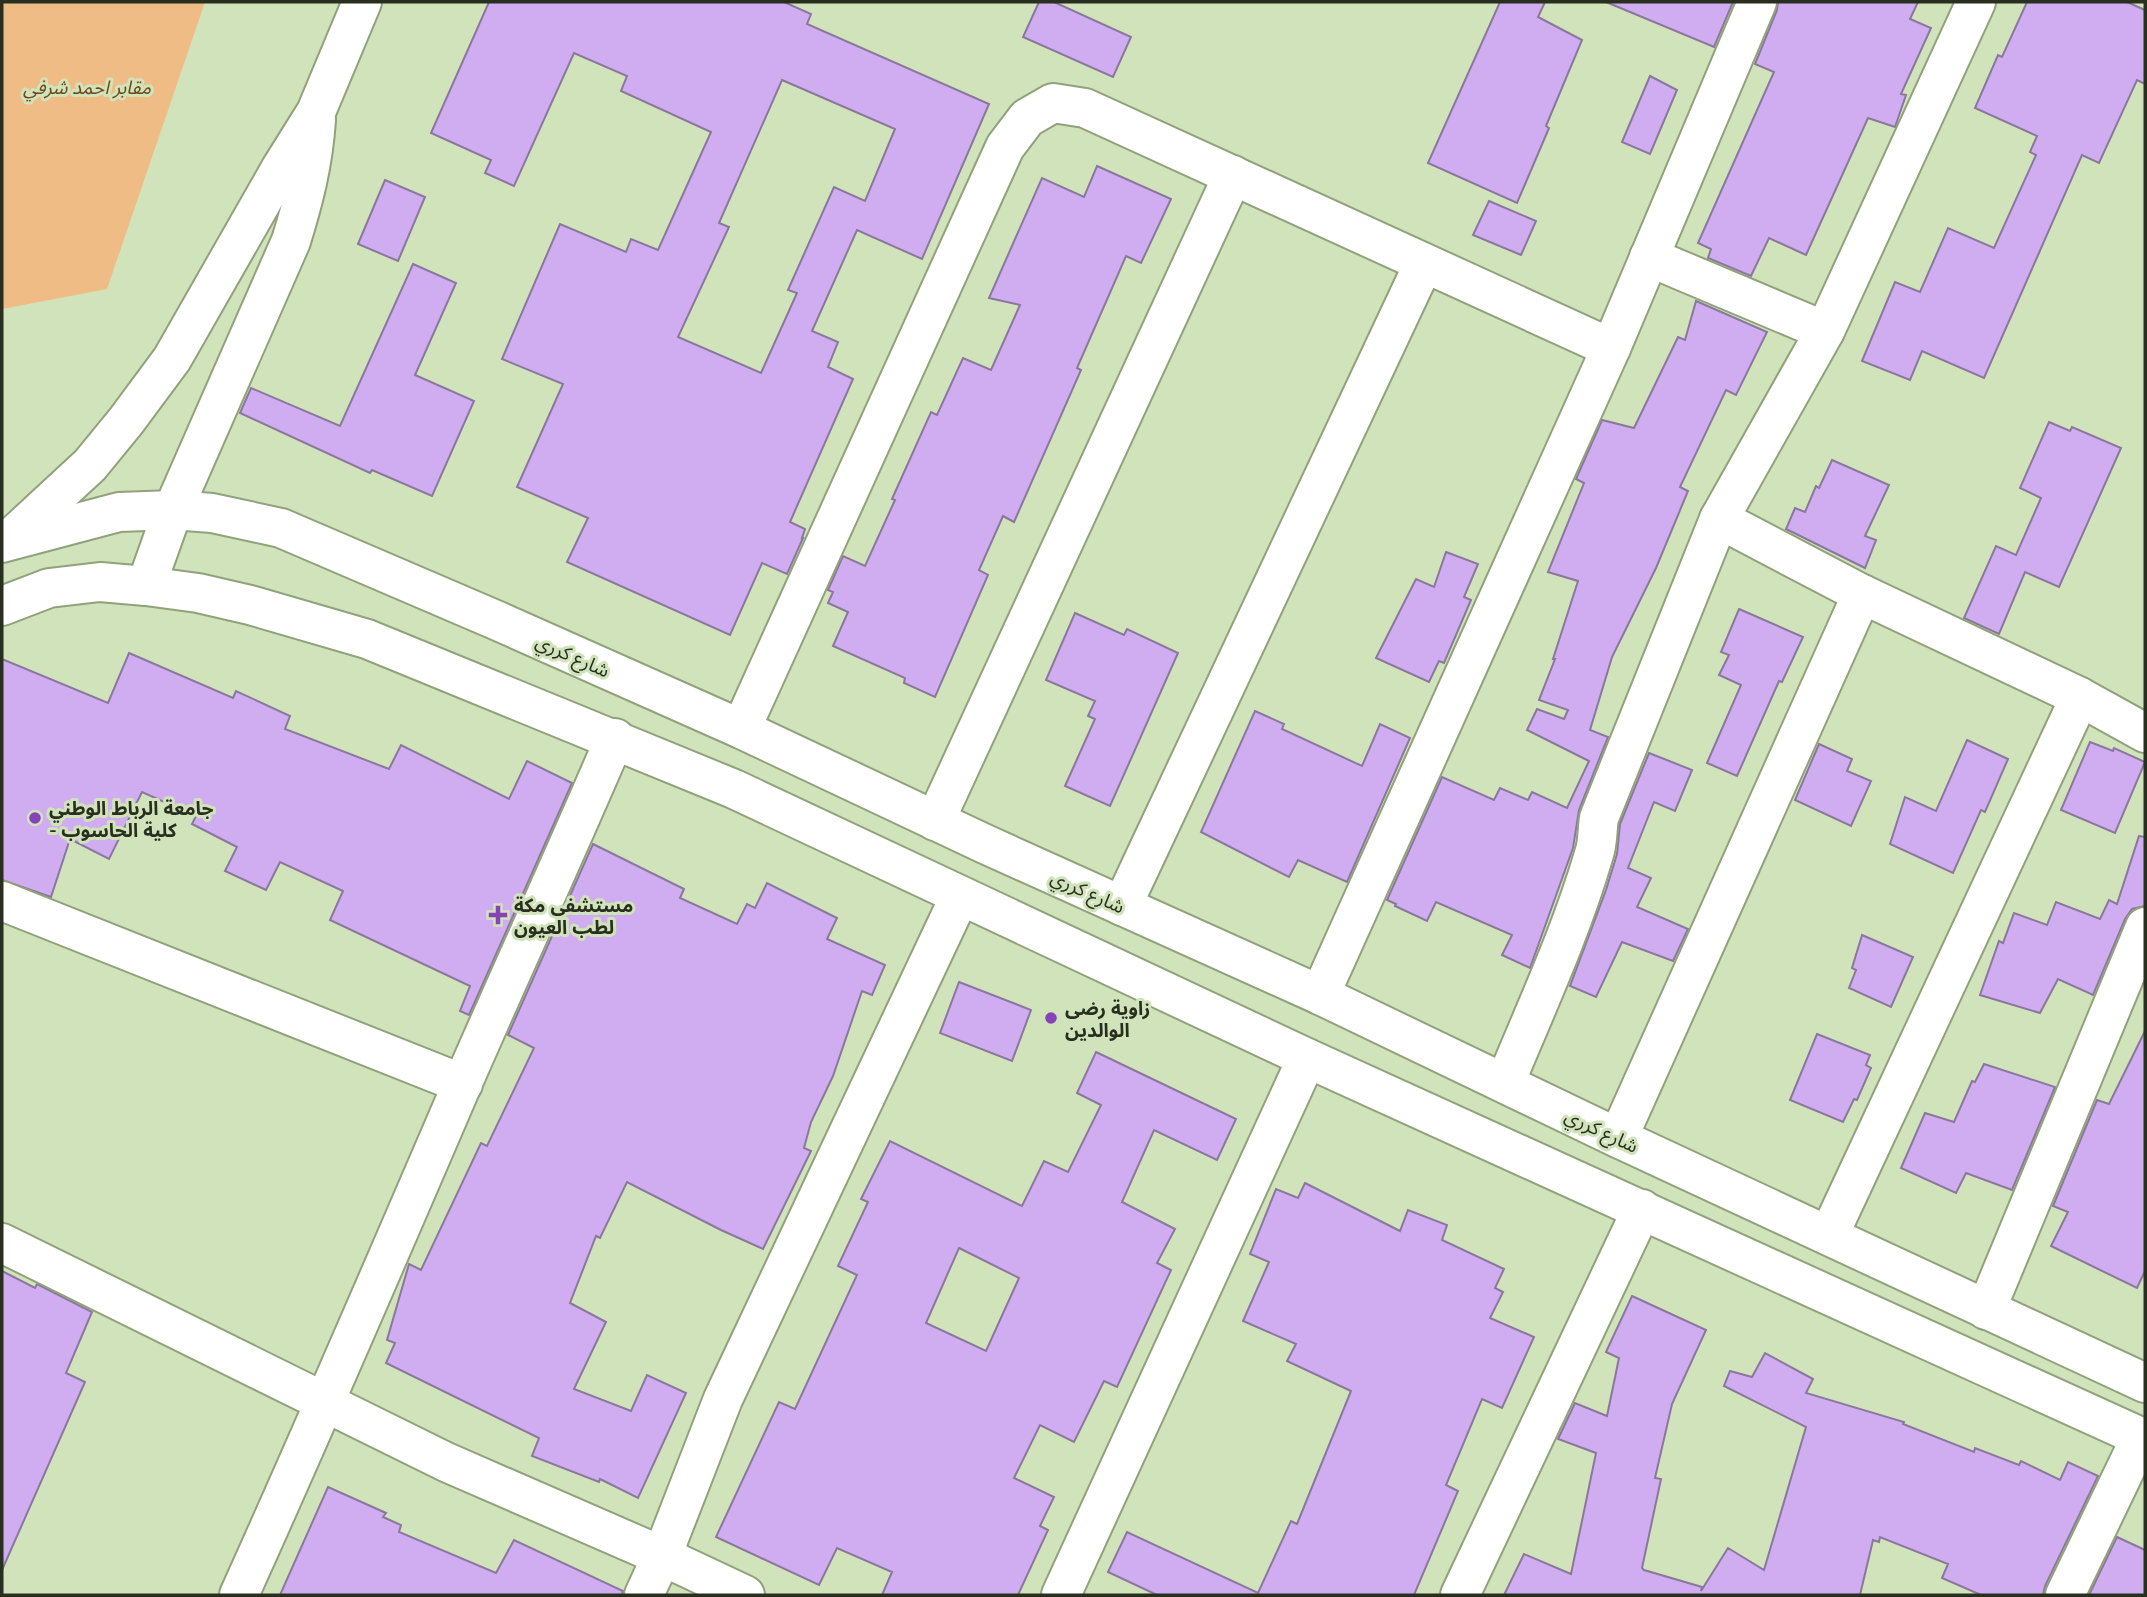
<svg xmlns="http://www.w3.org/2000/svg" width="2147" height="1597" viewBox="0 0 2147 1597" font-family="'PT Serif','Noto Sans Arabic',serif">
<rect width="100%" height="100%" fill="#d1e3bb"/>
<path fill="#efbc85" d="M 2,2 L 205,2 L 107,289 L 2,309 Z"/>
<g fill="#d0acf1" stroke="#8a789c" stroke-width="2" fill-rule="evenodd">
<path d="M 489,2 L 784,2 L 811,14 L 807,24 L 989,104 L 922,259 L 857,230 L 812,331 L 838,342 L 828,367 L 853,379 L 790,522 L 805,529 L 802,538 L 803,538 L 787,574 L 762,563 L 730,635 L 567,562 L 588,518 L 517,487 L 563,384 L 502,359 L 560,224 L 626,252 L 631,239 L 658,250 L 711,132 L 621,91 L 627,76 L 574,53 L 514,186 L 485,173 L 491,160 L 431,133 ZM 782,80 L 895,129 L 865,201 L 834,187 L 788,290 L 797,293 L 761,373 L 678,337 L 729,227 L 719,223 Z"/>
<path d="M 1039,2 L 1054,2 L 1131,37 L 1113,77 L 1023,37 Z"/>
<path d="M 1500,2 L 1545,2 L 1538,17 L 1582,40 L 1546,126 L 1549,128 L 1517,203 L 1428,163 Z"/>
<path d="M 1606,2 L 1733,2 L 1714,47 Z"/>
<path d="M 1778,2 L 1918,2 L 1910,19 L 1931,28 L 1901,94 L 1906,95 L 1895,127 L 1868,118 L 1806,255 L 1769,238 L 1751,276 L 1708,258 L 1711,249 L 1698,243 L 1774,72 L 1755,64 L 1777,10 Z"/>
<path d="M 2027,2 L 2127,2 L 2145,10 L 2145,84 L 2137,80 L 2099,163 L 2082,155 L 1984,378 L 1922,351 L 1910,380 L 1862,361 L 1895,282 L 1920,292 L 1948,228 L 1994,248 L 2036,155 L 2030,152 L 2037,136 L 1975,108 L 1998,55 L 2002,57 Z"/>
<path d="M 1650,76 L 1677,90 L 1650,154 L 1622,142 Z"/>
<path d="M 1097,166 L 1171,199 L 1141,263 L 1126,256 L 1077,368 L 1081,370 L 1014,522 L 1003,516 L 979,570 L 988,575 L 935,697 L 904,683 L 905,678 L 833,646 L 848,612 L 828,603 L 833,592 L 828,590 L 843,556 L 865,566 L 895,500 L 892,499 L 931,412 L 937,415 L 963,358 L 991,370 L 1020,305 L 989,298 L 1042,178 L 1084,197 Z"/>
<path d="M 385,180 L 425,197 L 398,261 L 358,244 Z"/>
<path d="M 1489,201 L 1536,221 L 1521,255 L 1473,235 Z"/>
<path d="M 413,264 L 456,283 L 415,375 L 474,401 L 432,496 L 372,470 L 370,473 L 240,413 L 251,388 L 340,426 Z"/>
<path d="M 1696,301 L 1767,332 L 1736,395 L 1726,390 L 1680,487 L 1688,491 L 1656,568 L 1612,657 L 1590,730 L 1608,737 L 1579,810 L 1573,848 L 1530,968 L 1502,955 L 1512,935 L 1436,902 L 1427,921 L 1395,906 L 1396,904 L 1387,900 L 1442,777 L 1494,800 L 1500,788 L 1528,800 L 1532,792 L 1567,808 L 1589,761 L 1527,730 L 1537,709 L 1564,719 L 1568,710 L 1539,700 L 1555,659 L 1553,659 L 1578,581 L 1548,572 L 1584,483 L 1576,479 L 1602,420 L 1634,428 L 1678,337 L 1685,340 Z"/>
<path d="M 2049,422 L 2070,431 L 2072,427 L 2121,448 L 2059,587 L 2025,572 L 1999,634 L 1964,618 L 1996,546 L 2016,555 L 2041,498 L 2020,488 Z"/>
<path d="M 1832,460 L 1889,485 L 1865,536 L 1876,540 L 1865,568 L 1786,529 L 1795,508 L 1805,512 L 1816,486 L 1819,488 Z"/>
<path d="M 1446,552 L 1478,564 L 1464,597 L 1471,600 L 1444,663 L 1439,661 L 1429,682 L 1376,658 L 1416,579 L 1434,587 Z"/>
<path d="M 1739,609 L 1803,637 L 1782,682 L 1779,681 L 1737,776 L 1707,763 L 1741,685 L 1719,675 L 1729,655 L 1721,652 Z"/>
<path d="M 1075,613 L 1124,635 L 1127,629 L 1178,653 L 1110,806 L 1065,786 L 1095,719 L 1088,716 L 1095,701 L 1046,680 Z"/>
<path d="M 129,653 L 233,698 L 236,691 L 290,716 L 285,729 L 389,769 L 401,745 L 509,799 L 527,761 L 572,783 L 469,1015 L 460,1011 L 470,986 L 330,920 L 343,891 L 280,862 L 266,890 L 225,871 L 237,847 L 192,824 L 196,816 L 142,792 L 109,859 L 70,839 L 51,897 L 2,880 L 2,659 L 108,703 Z"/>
<path d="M 1255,711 L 1284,724 L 1282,729 L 1362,766 L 1380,724 L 1410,738 L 1347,882 L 1298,860 L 1289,877 L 1201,832 Z"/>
<path d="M 1967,740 L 2008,759 L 1985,812 L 1981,810 L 1953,873 L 1890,844 L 1905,797 L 1936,811 Z"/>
<path d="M 2090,742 L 2113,751 L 2114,748 L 2145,762 L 2115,833 L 2061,810 Z"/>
<path d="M 1819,744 L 1852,759 L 1847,771 L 1871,781 L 1851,826 L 1795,800 Z"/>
<path d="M 1649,753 L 1692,770 L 1675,811 L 1654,802 L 1628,868 L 1651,878 L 1637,907 L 1688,929 L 1673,961 L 1622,942 L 1596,997 L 1570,986 L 1606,890 L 1617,854 L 1620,824 Z"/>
<path d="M 2139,836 L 2145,837 L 2145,906 L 2132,909 L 2125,919 L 2093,995 L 2058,979 L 2040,1013 L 1980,995 L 1999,941 L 2003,943 L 2014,913 L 2047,925 L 2056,902 L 2100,919 L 2109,900 L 2117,904 Z"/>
<path d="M 593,844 L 684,889 L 680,898 L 737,924 L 747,904 L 755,908 L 767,883 L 837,918 L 827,939 L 885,965 L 872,995 L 862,991 L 833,1076 L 811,1122 L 804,1148 L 811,1151 L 763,1249 L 721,1230 L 627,1182 L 600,1238 L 596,1236 L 570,1303 L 606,1322 L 574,1389 L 631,1411 L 647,1375 L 686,1393 L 638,1498 L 600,1479 L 599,1482 L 532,1456 L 539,1438 L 386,1363 L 395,1343 L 387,1340 L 409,1264 L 421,1270 L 481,1143 L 487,1146 L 534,1048 L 508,1035 Z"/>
<path d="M 1862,935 L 1913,957 L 1891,1007 L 1849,988 L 1856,970 L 1852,968 Z"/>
<path d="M 959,982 L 1031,1010 L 1012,1061 L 940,1033 Z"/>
<path d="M 2145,1031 L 2145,1271 L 2137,1288 L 2051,1246 L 2068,1212 L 2053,1206 L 2097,1100 L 2109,1104 Z"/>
<path d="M 1817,1034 L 1870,1055 L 1866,1065 L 1871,1068 L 1857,1100 L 1854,1099 L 1843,1122 L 1790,1100 Z"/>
<path d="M 1096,1052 L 1236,1119 L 1217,1160 L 1154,1130 L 1122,1202 L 1175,1229 L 1157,1263 L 1171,1270 L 1117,1387 L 1104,1381 L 1074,1442 L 1040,1425 L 1014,1478 L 1054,1497 L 1040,1526 L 1048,1530 L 1018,1595 L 882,1595 L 892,1572 L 837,1548 L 819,1585 L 716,1537 L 779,1402 L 795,1409 L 857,1275 L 838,1266 L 868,1202 L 861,1199 L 890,1141 L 1022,1206 L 1044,1161 L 1068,1172 L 1101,1105 L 1077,1093 ZM 959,1248 L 1019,1278 L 986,1351 L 926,1323 Z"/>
<path d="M 1984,1064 L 2055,1087 L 2012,1190 L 1966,1173 L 1956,1193 L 1901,1168 L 1925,1113 L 1954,1122 L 1972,1081 L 1975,1082 Z"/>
<path d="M 1305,1183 L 1400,1231 L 1408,1210 L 1447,1225 L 1442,1240 L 1504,1269 L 1495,1288 L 1503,1292 L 1490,1318 L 1534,1337 L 1502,1408 L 1482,1399 L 1446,1485 L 1458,1491 L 1414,1595 L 1157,1595 L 1108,1572 L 1127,1532 L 1258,1593 L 1291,1521 L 1297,1524 L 1351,1391 L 1287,1361 L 1296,1344 L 1243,1321 L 1269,1262 L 1250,1254 L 1276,1189 L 1298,1198 Z"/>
<path d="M 2,1271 L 35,1288 L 37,1284 L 92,1312 L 66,1373 L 85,1382 L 2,1570 Z"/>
<path d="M 1632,1296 L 1706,1330 L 1672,1404 L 1655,1478 L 1661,1479 L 1642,1568 L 1644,1570 L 1702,1587 L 1701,1591 L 1728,1548 L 1764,1570 L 1806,1427 L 1724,1386 L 1730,1371 L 1752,1377 L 1765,1353 L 1813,1379 L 1806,1393 L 1904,1422 L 1903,1424 L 1974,1452 L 1975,1448 L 2019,1465 L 2021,1461 L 2060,1480 L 2068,1462 L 2098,1476 L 2045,1586 L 2043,1595 L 1981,1595 L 1942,1578 L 1948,1564 L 1880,1537 L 1879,1542 L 1873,1540 L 1860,1595 L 1504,1595 L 1524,1554 L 1571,1574 L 1596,1453 L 1558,1439 L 1575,1403 L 1607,1416 L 1619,1358 L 1606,1352 Z"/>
<path d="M 328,1487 L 386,1513 L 383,1517 L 401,1525 L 399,1532 L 496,1573 L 514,1540 L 623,1591 L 622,1595 L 280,1595 Z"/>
<path d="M 2117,1537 L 2145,1550 L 2145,1595 L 2089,1595 Z"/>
</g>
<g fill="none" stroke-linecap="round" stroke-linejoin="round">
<g stroke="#90a27b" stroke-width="42">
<g id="minor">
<path d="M 1976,2 L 1825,331 L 1719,519 L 1862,594 L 2080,697 L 2145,733"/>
<path d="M 1649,257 L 1825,331"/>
<path d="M 741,729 L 1005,147 L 1027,118 L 1053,103 L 1085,108 L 1611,348"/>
<path d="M 935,821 L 1233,175"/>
<path d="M 2,901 L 463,1084"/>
<path d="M 1122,906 L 1424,263"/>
<path d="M 1320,995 L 1611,348 L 1757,2"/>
<path d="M 1505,1083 C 1536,1008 1571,933 1594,854 C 1598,843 1597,830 1599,818 L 1719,519"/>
<path d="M 1618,1138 L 1862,594"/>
<path d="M 1829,1235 L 2080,697"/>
<path d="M 2,1243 L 446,1462 L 662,1556 L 745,1595"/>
<path d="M 1986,1310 L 2145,927"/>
<path d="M 239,1595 C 315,1427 388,1257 461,1087 C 512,970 565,855 615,738"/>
<path d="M 644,1595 L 662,1556 L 723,1399 L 960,896"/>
<path d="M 1061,1595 L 1307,1058"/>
<path d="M 1460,1595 L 1642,1209"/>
<path d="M 2065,1595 L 2141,1437"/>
</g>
</g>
<g stroke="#90a27b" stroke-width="42">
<g id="secondary">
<path d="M 10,539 L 90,465 L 126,421 L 172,359 L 281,168 L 316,112 L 362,2"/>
<path d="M 2,543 L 119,512 L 173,510 L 212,513 L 281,528 L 498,621 L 741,729 L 985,844 L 1320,995 L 1618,1138 L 2145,1383"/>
<path d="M 146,586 L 173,510 L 291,241 C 304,199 313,164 316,120"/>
<path d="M 2,606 L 49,588 L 100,582 L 146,586 L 198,593 L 250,605 L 367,639 L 734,789 L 1307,1058 L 2145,1439"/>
</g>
</g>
<use href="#minor" stroke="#fff" stroke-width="38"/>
<use href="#secondary" stroke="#fff" stroke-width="38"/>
</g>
<g fill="#8643b7" stroke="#d1e3bb" stroke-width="2.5">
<circle cx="35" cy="818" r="7"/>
<path d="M494.5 904.5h7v7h7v7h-7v7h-7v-7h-7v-7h7z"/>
<circle cx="1051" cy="1018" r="7"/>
</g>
<g text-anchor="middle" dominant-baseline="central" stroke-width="6" stroke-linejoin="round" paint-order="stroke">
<g font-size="19" font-style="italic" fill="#6f481a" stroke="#d1e3bb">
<text x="87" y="86">مقابر احمد شرفي</text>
</g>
<g font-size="19" fill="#282f1f" stroke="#d1e3bb">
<text transform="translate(573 655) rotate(24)">شارع كرري</text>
<text transform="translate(1088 891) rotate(24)">شارع كرري</text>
<text transform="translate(1602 1130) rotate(25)">شارع كرري</text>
</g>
<g font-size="19" font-weight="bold" fill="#282f1f" stroke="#d1e3bb" text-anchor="start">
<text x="49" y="807">جامعة الرباط الوطني<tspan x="49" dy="22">- كلية الحاسوب</tspan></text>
<text x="514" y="904">مستشفى مكة<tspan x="514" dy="22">لطب العيون</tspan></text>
<text x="1065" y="1007">زاوية رضى<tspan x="1065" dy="22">الوالدين</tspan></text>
</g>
</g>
<rect width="2147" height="1597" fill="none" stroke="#282f1f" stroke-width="7"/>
</svg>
